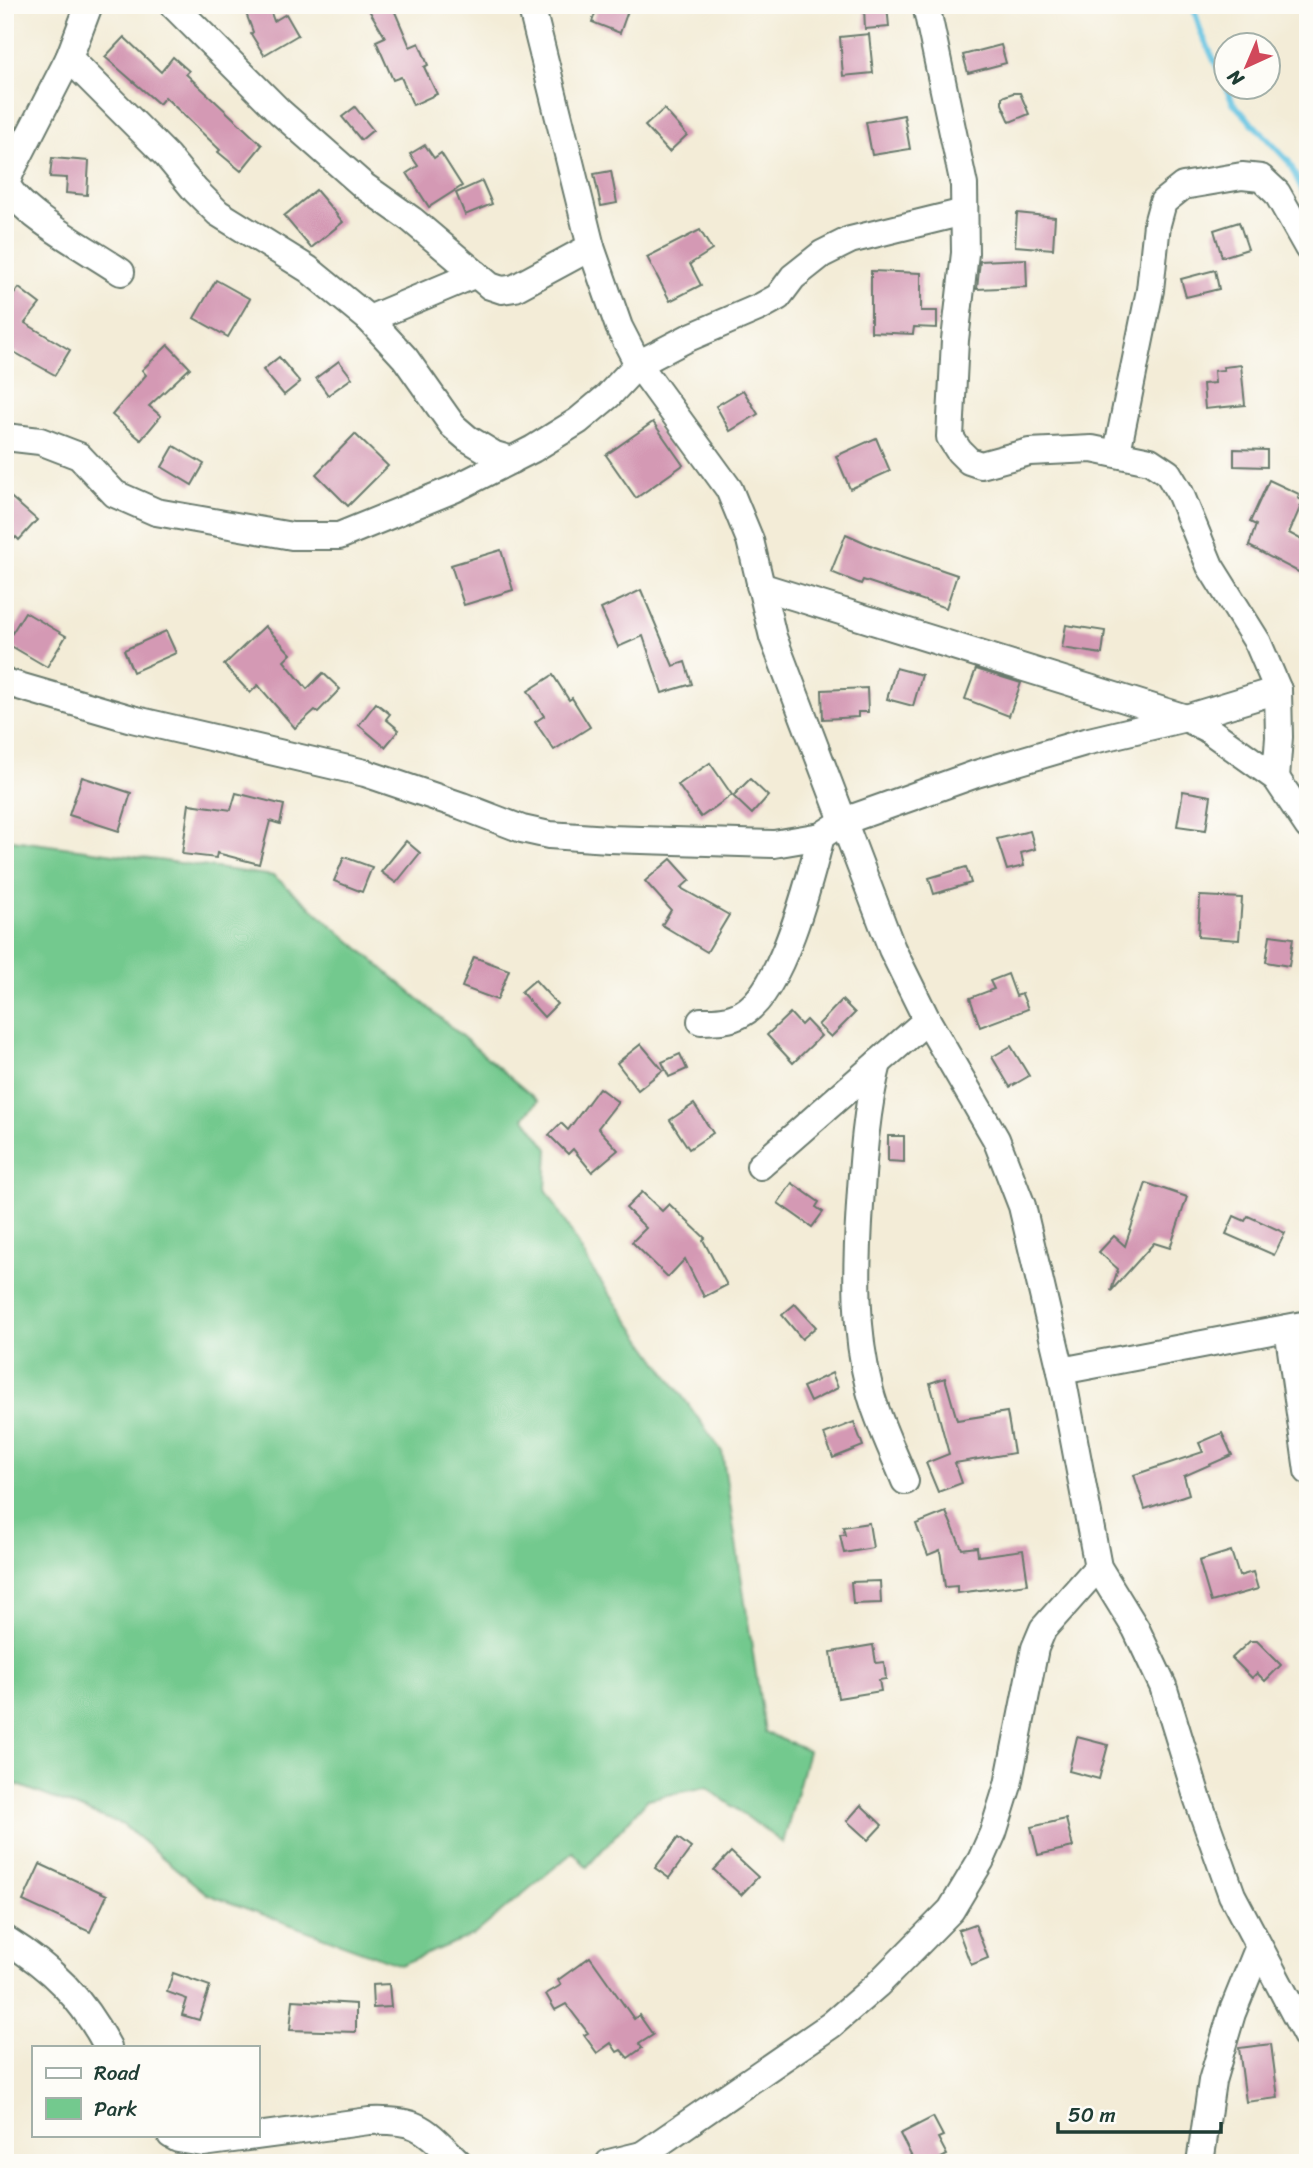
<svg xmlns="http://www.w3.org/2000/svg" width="1313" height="2168" viewBox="0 0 1313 2168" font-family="Sriracha,sans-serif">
<rect width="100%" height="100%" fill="#fdfcf7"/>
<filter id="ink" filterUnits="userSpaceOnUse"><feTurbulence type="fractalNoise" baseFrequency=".0143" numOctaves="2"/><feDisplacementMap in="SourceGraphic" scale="14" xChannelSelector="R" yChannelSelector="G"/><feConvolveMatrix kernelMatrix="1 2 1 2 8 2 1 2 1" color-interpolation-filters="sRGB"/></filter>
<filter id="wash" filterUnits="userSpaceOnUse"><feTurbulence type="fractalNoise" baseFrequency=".00686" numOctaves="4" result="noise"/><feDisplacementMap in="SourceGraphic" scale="28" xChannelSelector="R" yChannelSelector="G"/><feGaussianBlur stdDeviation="1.57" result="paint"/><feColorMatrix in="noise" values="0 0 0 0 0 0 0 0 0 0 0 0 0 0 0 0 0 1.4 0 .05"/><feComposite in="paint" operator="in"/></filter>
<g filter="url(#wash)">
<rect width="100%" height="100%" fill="#f3ecd7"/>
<path fill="#73c98e" stroke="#498361" stroke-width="2" d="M 5,839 L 274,876 L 538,1101 L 524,1117 L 548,1149 L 546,1189 L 594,1272 L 722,1452 L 765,1732 L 808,1751 L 783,1843 L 706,1787 L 648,1799 L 587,1867 L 573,1852 L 475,1934 L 400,1965 L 207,1894 L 123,1825 L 5,1780 Z"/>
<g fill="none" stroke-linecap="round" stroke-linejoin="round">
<g stroke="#63c3e1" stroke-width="6">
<path d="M 1193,5 L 1200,30 L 1226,86"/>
<path d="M 1226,88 L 1233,103 L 1289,162 L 1308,202"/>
</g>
</g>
<g id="blocks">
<g fill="#d499b4">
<path d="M 243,5 L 268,5 L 274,21 L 286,14 L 298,35 L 264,55 L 251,34 L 253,32 Z"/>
<path d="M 366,5 L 392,5 L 410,47 L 419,43 L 428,65 L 424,67 L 437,94 L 413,105 L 401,77 L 393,80 L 376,41 L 385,37 Z"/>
<path d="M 598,5 L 630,5 L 620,33 L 592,22 Z"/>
<path d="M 887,5 L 889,27 L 865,29 L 864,7 Z"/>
<path d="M 869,34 L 873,73 L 843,76 L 840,37 Z"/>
<path d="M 124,37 L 161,72 L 173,57 L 189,71 L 186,74 L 262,145 L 241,171 L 218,152 L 220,150 L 165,97 L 159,104 L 105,57 Z"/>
<path d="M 1001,45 L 1006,63 L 968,73 L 963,55 Z"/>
<path d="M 1013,93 L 1020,93 L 1029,114 L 1010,122 L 1002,104 L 1002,97 Z"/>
<path d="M 355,107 L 373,130 L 361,140 L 342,117 Z"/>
<path d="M 664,109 L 687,135 L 669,152 L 645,126 Z"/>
<path d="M 904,115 L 910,149 L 872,155 L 866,122 Z"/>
<path d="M 425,145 L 434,158 L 441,153 L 462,186 L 429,207 L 407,173 L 418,166 L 410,154 Z"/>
<path d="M 52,158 L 89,161 L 87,195 L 66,193 L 67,178 L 50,177 Z"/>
<path d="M 611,171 L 617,203 L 601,206 L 594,174 Z"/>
<path d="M 482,181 L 492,204 L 465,215 L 456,193 Z"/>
<path d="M 316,190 L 343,222 L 311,248 L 284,216 Z"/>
<path d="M 1017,213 L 1055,217 L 1053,249 L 1015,246 Z"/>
<path d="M 1239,222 L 1248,249 L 1222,257 L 1214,230 Z"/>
<path d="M 700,230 L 712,250 L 690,264 L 701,285 L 670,301 L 647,257 Z"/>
<path d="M 1026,259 L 1027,287 L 977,289 L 980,261 Z"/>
<path d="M 1215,270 L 1219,289 L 1186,297 L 1181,279 Z"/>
<path d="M 871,271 L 921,273 L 921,311 L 937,311 L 937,328 L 914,327 L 913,334 L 871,332 Z"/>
<path d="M 216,280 L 250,299 L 228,337 L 194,318 Z"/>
<path d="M 19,288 L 40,304 L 25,323 L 70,350 L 55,375 L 5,347 L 5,306 Z"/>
<path d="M 168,345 L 190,368 L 149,406 L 161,416 L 141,440 L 112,415 L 146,375 L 142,370 Z"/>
<path d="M 279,357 L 300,382 L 284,395 L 263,370 Z"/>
<path d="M 339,361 L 352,378 L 328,395 L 316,378 Z"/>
<path d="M 1241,365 L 1245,405 L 1205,409 L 1203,384 L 1215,383 L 1214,371 L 1224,370 L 1223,367 Z"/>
<path d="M 743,390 L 758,414 L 730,431 L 716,406 Z"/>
<path d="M 653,422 L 683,465 L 636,498 L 606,455 Z"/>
<path d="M 355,434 L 388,466 L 348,506 L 316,474 Z"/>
<path d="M 876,438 L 890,471 L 850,489 L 836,456 Z"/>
<path d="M 174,446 L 204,464 L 192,485 L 162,467 Z"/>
<path d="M 1234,449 L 1267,450 L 1267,467 L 1234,466 Z"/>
<path d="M 1269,480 L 1299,494 L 1298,498 L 1303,501 L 1289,533 L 1308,543 L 1308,577 L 1249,546 L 1256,525 L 1250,522 Z"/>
<path d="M 5,492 L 37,520 L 19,540 L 16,537 L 5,549 Z"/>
<path d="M 846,534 L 875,547 L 957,575 L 946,608 L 863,580 L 861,584 L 831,572 Z"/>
<path d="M 501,550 L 513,590 L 464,605 L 451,565 Z"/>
<path d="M 641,590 L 673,666 L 685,662 L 692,684 L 662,693 L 643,636 L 618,647 L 601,609 Z"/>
<path d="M 25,612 L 66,636 L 47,667 L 6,643 Z"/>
<path d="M 1066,625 L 1105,631 L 1102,654 L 1062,648 Z"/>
<path d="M 265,626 L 291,654 L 284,661 L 307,689 L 323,673 L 340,689 L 318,712 L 315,710 L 295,728 L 258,685 L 250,693 L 224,665 Z"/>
<path d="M 166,631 L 176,653 L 133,672 L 124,650 Z"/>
<path d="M 896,668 L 922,675 L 913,706 L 887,699 Z"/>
<path d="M 976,669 L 1021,683 L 1009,716 L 965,699 Z"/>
<path d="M 553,675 L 569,700 L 572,698 L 590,727 L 554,750 L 535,722 L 544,716 L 528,691 Z"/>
<path d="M 867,688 L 868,712 L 858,712 L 858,717 L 823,719 L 822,690 Z"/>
<path d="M 376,703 L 390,714 L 386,719 L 399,730 L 385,747 L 359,725 Z"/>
<path d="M 710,763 L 732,795 L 701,817 L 678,785 Z"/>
<path d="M 82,777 L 131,793 L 119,831 L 69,815 Z"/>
<path d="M 750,779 L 768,796 L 752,814 L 733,796 Z"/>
<path d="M 1183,791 L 1211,796 L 1206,830 L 1177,826 Z"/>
<path d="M 236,793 L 284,805 L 280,824 L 270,821 L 259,864 L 217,853 L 216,858 L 182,854 L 189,804 L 231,810 Z"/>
<path d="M 1030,831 L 1035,849 L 1021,853 L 1024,866 L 1007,870 L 997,839 Z"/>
<path d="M 406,841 L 420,853 L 396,883 L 381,872 Z"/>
<path d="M 344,857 L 372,867 L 362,892 L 334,881 Z"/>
<path d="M 671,859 L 690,880 L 681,888 L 729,915 L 707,952 L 662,925 L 671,910 L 645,881 Z"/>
<path d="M 966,867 L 971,883 L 934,894 L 929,878 Z"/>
<path d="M 1200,896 L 1242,898 L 1239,940 L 1198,937 Z"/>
<path d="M 1270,935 L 1293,938 L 1289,966 L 1266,962 Z"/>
<path d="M 474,957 L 509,970 L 497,1000 L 462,987 Z"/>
<path d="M 1008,974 L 1016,996 L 1022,994 L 1028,1009 L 980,1027 L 970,998 L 994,989 L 990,981 Z"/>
<path d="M 535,980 L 557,1004 L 544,1017 L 521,992 Z"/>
<path d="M 842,1000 L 855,1013 L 831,1037 L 818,1025 Z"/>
<path d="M 790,1013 L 801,1025 L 806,1020 L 821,1036 L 793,1063 L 767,1035 Z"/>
<path d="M 641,1044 L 663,1070 L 638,1090 L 617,1063 Z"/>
<path d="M 1011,1046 L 1029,1076 L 1010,1087 L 992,1057 Z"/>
<path d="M 680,1054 L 687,1069 L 669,1077 L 662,1062 Z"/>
<path d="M 599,1088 L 618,1102 L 598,1128 L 618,1150 L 592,1172 L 573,1149 L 568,1154 L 549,1135 L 561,1123 L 568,1130 Z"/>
<path d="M 694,1104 L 713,1133 L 689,1149 L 670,1120 Z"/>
<path d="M 888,1136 L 904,1136 L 904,1162 L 888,1161 Z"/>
<path d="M 792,1183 L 819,1202 L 816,1207 L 823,1212 L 812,1227 L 778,1203 Z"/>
<path d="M 1146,1183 L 1187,1197 L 1170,1248 L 1154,1243 L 1111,1291 L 1118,1269 L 1099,1252 L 1114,1236 L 1125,1246 Z"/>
<path d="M 642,1192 L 662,1211 L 669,1204 L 705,1238 L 703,1240 L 727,1285 L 704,1297 L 685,1259 L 668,1277 L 632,1242 L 646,1228 L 626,1208 Z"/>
<path d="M 1234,1216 L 1245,1221 L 1248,1216 L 1285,1233 L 1274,1255 L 1226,1234 Z"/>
<path d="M 795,1304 L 816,1327 L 802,1339 L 782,1315 Z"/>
<path d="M 832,1373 L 838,1388 L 810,1402 L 803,1387 Z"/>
<path d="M 945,1378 L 957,1420 L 1007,1412 L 1014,1453 L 955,1463 L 962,1483 L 938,1492 L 926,1463 L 949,1454 L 930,1383 Z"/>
<path d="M 854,1422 L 863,1446 L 833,1458 L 824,1434 Z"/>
<path d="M 1222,1433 L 1232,1455 L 1184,1476 L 1189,1494 L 1145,1509 L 1134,1475 L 1203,1452 L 1199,1443 Z"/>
<path d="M 946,1512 L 962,1549 L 977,1547 L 978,1556 L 1023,1550 L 1028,1584 L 957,1593 L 957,1586 L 945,1587 L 940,1550 L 928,1555 L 916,1524 Z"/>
<path d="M 869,1523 L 873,1548 L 844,1553 L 840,1535 L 845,1535 L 843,1527 Z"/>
<path d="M 1231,1551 L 1239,1576 L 1253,1572 L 1258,1589 L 1211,1602 L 1199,1561 Z"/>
<path d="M 880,1581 L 881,1603 L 853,1604 L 851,1582 Z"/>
<path d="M 1250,1641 L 1257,1641 L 1281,1665 L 1265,1681 L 1257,1673 L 1252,1678 L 1232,1658 Z"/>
<path d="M 873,1645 L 876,1663 L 884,1662 L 886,1679 L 879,1680 L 881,1691 L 838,1698 L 831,1652 Z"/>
<path d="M 1077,1737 L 1108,1745 L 1099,1779 L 1069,1771 Z"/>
<path d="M 861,1805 L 882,1825 L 868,1840 L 847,1821 Z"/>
<path d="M 1066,1819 L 1073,1847 L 1038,1855 L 1031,1827 Z"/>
<path d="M 678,1838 L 691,1848 L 669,1878 L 655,1868 Z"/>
<path d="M 731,1852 L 758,1877 L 741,1895 L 714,1870 Z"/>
<path d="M 40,1864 L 107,1895 L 90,1932 L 23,1901 Z"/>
<path d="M 975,1924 L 988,1958 L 971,1965 L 958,1930 Z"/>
<path d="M 590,1957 L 634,2019 L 639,2015 L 653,2035 L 639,2044 L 642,2048 L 628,2058 L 621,2050 L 617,2052 L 611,2043 L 597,2053 L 584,2035 L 588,2033 L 566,2004 L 555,2010 L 546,1994 L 561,1985 L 558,1980 Z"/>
<path d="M 173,1973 L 210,1986 L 199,2020 L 182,2015 L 187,1999 L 167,1992 Z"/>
<path d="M 389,1984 L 391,2007 L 373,2008 L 372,1985 Z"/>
<path d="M 293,2000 L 356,2004 L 356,2032 L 290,2030 Z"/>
<path d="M 1271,2044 L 1278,2098 L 1246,2102 L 1239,2048 Z"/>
<path d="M 933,2117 L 943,2136 L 938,2138 L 947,2155 L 932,2163 L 915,2163 L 900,2134 Z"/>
</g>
</g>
</g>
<g filter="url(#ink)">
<use href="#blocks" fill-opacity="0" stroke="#697a6d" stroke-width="2"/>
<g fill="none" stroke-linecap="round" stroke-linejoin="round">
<g stroke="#697a6d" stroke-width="30">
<g id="minor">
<path d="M 89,5 L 69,58 L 11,171 L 6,184 C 24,217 88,249 121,272"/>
<path d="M 173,5 L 280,112 L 364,186 L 412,220 L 490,286 L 502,290 L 515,288 L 591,247"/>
<path d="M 531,5 L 591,247 L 619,327 L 638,364 L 729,489 L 750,540 L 773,637 L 892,949 L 927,1020 L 996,1139 L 1022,1206 L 1061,1371 L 1098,1567 L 1136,1629 L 1163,1686 L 1198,1800 L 1232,1895 L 1308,2039"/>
<path d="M 926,5 L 964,185 L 965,253 L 955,340 L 950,437 L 959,451 L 969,461 L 981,465 L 1029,452 L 1092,449 L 1150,461 L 1168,473 L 1180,493 L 1210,566 L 1258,643 L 1278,690 L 1279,737 L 1276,778"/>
<path d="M 69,58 L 167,156 L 195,190 L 218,213 L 308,269 L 369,319 L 405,358 L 453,426 L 467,438 L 495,455 L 512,460"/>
<path d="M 369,319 L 476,274"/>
<path d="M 5,437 L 40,441 L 79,456 L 115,494 L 156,512 L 292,536 L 339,536 L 454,489 L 533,449 L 578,421 L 608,396 L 638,364 L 688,338 L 760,307 L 778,297 L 793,277 L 822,254 L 850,240 L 964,212"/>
<path d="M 1117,452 L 1150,290 L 1157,224 L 1163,202 L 1183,186 L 1242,176 L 1261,178 L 1277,193 L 1308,248"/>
<path d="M 760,586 L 1186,718 L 1206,728 L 1276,778 L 1308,826"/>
<path d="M 5,682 L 132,719 L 365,773 L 462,806 L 522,829 L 549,835 L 609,839 L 774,844 L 821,836 L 844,821 L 976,774 L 1085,742 L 1186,718 L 1278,690"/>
<path d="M 701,1021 C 715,1021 730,1021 743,1013 C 782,991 810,879 821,836"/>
<path d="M 878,1063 C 866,1110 863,1157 860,1205 C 856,1268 854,1330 870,1391 C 878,1422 893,1451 905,1481"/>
<path d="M 760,1166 L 927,1020"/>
<path d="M 1288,1328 L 1308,1471"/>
<path d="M 1061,1371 L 1308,1324"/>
<path d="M 5,1939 C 53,1969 81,1997 108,2047"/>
<path d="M 171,2135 L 178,2139 L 203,2143 L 369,2121 C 420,2119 424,2129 459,2163"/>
<path d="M 609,2163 L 642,2155"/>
<path d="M 642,2163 L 642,2155 L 831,2025 L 877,1985 L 951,1910 L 981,1860 L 993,1833 L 1008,1785 L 1035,1648 L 1043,1629 L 1098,1567"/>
<path d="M 1200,2163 L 1212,2081 L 1232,2013 L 1258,1949"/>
</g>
</g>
<use href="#minor" stroke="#fff" stroke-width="26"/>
</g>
</g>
<rect width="1313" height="2168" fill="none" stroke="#fdfcf7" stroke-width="28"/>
<rect x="32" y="2046" width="228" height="91" fill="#fdfcf7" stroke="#a4b0a9" stroke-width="2"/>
<rect x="46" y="2068" width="35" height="10" fill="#ffffff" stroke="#a4b0a9" stroke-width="2"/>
<text x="94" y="2080" font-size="21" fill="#1f3d34">Road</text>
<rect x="46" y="2098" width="35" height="21" fill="#73c98e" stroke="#a4b0a9" stroke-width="2"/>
<text x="94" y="2116" font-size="21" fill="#1f3d34">Park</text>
<g transform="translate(1247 66) rotate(224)"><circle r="33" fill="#fdfcf7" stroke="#a4b0a9" stroke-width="2"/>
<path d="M0-5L12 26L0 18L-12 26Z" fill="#d1495b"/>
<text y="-10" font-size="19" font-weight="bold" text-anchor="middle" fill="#1f3d34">N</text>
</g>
<path d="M1058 2122v10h163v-10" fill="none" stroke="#1f3d34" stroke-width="3.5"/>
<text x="1068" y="2122" font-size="21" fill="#1f3d34" stroke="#fdfcf7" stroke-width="5" paint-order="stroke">50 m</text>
</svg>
